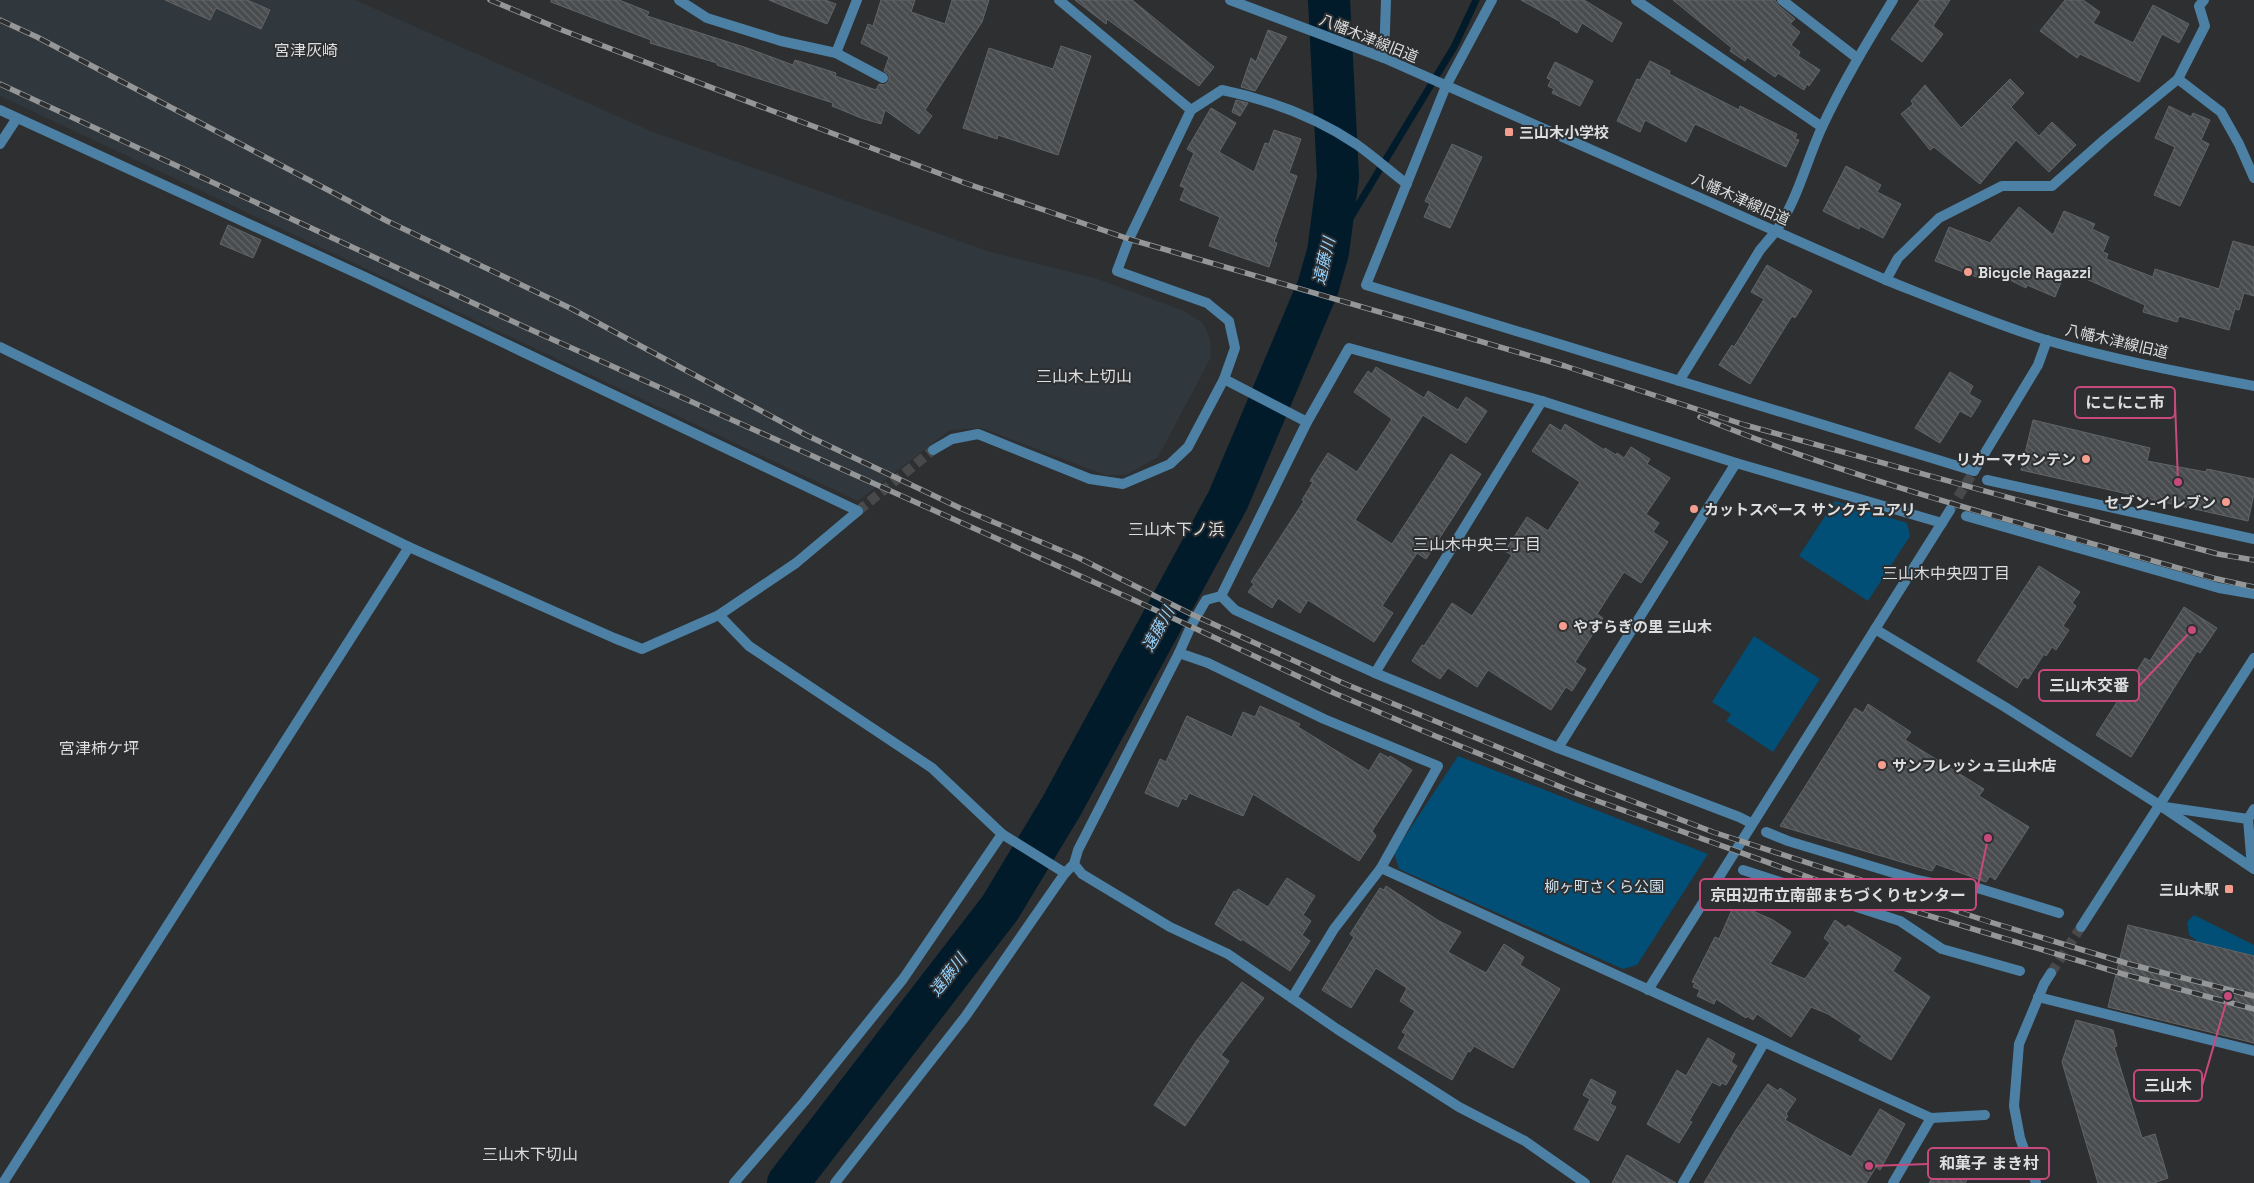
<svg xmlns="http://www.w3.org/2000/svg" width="2254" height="1183" viewBox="0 0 2254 1183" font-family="'Space Grotesk','Noto Sans JP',sans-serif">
<defs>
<pattern id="building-back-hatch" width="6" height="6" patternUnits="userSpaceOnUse" patternTransform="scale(1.25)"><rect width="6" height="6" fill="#494c4e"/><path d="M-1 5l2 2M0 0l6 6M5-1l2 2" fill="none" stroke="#636567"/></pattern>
</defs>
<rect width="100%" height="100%" fill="#2d2f31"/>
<path fill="#30383e" d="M 0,0 L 355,0 L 653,132 L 990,252 L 1095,278 L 1184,311 L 1203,323 L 1210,339 L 1211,357 L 1158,457 L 1126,475 L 1105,475 L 982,428 L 950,430 L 858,501 L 0,96 Z"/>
<g fill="#014f76">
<path d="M 1835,501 L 1907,523 L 1910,536 L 1868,601 L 1799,556 Z"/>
<path d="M 1754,636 L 1820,679 L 1773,752 L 1726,721 L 1731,714 L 1712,702 Z"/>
<path d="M 1458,756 L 1708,854 L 1637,965 L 1623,969 L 1399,869 L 1394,853 Z"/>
<path d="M 2194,915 L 2254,945 L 2254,956 L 2198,942 L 2189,935 L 2187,922 Z"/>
</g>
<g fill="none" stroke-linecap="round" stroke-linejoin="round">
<path stroke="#011b2b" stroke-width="7" d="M 1326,258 L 1454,47 L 1476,0"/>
<path stroke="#011b2b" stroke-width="42" d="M 788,1183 L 1000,908 L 1061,807 L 1228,500 L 1318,287 L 1328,252 L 1338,177 L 1329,0"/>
</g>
<g fill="url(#building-back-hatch)" stroke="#626567">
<path d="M 165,0 L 247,0 L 270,10 L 261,29 L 216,8 L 210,20 Z"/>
<path d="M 551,0 L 619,0 L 649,12 L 647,16 L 747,48 L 793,65 L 795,60 L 836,73 L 835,76 L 876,90 L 879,84 L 884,85 L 889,81 L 889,75 L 884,71 L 889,57 L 861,43 L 868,24 L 873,26 L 881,0 L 915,0 L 911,12 L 945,24 L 952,0 L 989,0 L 982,22 L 925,110 L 932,116 L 919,134 L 885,110 L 881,124 L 861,118 L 832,106 L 833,103 L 717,65 L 717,63 L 650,43 L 651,40 L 551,2 Z"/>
<path d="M 769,0 L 825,0 L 836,4 L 827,24 Z"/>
<path d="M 1075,0 L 1132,0 L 1214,67 L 1199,86 L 1107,19 L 1106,24 Z"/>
<path d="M 1521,0 L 1584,0 L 1622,23 L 1612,42 L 1582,23 L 1577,33 L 1560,23 L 1561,22 Z"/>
<path d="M 1673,0 L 1775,0 L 1778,5 L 1795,19 L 1790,24 L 1800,32 L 1791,45 L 1800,52 L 1798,56 L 1820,70 L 1809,86 L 1807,84 L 1804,90 L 1778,73 L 1775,77 L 1747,57 L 1745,61 L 1730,51 L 1732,48 Z"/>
<path d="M 1920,0 L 1950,0 L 1933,26 L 1943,34 L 1922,62 L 1891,39 Z"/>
<path d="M 2065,0 L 2083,0 L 2100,12 L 2093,23 L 2133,43 L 2153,5 L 2189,24 L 2179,43 L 2162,34 L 2139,82 L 2080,54 L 2077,58 L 2040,31 Z"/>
<path d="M 1268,30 L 1287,37 L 1255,91 L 1241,87 L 1251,58 L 1256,62 Z"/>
<path d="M 1061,46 L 1091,56 L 1058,155 L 998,135 L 997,139 L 963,128 L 989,48 L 1053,69 Z"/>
<path d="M 1650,61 L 1670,71 L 1669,74 L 1739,110 L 1740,106 L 1797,134 L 1795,139 L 1799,140 L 1786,167 L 1695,124 L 1686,142 L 1645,120 L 1640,132 L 1617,121 L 1637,79 L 1640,80 Z"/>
<path d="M 1555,62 L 1593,81 L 1580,106 L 1552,93 L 1554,89 L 1548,86 L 1551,80 L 1547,78 Z"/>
<path d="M 2010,79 L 2024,93 L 2011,107 L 2039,136 L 2052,122 L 2076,145 L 2049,172 L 2016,140 L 1980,184 L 1934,147 L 1930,150 L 1901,114 L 1913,104 L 1911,101 L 1925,85 L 1961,128 Z"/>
<path d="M 1236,100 L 1248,103 L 1240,116 L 1232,112 Z"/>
<path d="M 2169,106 L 2191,117 L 2193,113 L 2210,120 L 2201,140 L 2209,144 L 2180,206 L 2154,195 L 2175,147 L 2155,138 Z"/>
<path d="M 1211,108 L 1236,123 L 1219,152 L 1254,172 L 1265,143 L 1269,144 L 1274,130 L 1301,139 L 1289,173 L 1297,176 L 1274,242 L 1277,243 L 1269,267 L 1209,246 L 1220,217 L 1180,200 L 1185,188 L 1180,186 L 1194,153 L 1187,149 Z"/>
<path d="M 1452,144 L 1482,157 L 1450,228 L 1424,217 L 1430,204 L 1425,201 Z"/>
<path d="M 1846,166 L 1881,185 L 1877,192 L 1901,204 L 1883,238 L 1860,226 L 1859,229 L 1823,211 Z"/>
<path d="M 2019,207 L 2053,235 L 2064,211 L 2095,224 L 2092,229 L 2109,237 L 2103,252 L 2108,254 L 2106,259 L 2153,277 L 2155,269 L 2219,289 L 2233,241 L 2254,247 L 2254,296 L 2244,293 L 2239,310 L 2235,309 L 2229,330 L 2179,316 L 2177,322 L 2143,312 L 2145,305 L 2066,270 L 2055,297 L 2027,285 L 2026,288 L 1984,267 L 1979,278 L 1935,261 L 1949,227 L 1990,243 Z"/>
<path d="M 228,225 L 261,240 L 253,258 L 220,244 Z"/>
<path d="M 1767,265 L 1812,291 L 1795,318 L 1792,316 L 1750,384 L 1719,365 L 1732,345 L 1734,347 L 1764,299 L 1751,292 Z"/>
<path d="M 1376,367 L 1424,398 L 1428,391 L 1458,410 L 1466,397 L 1487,411 L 1466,443 L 1423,415 L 1355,520 L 1392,544 L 1451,454 L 1481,474 L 1426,559 L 1417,553 L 1382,606 L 1393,613 L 1374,642 L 1308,600 L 1300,613 L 1278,598 L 1272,608 L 1248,592 L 1254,584 L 1251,582 L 1304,501 L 1302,500 L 1313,482 L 1310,481 L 1328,453 L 1357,472 L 1392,419 L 1354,392 L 1368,371 L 1372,374 Z"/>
<path d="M 1950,372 L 1973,386 L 1969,394 L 1981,401 L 1971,417 L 1960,411 L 1940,443 L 1915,428 Z"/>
<path d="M 2033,420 L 2150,448 L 2147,461 L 2206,472 L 2207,469 L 2254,479 L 2254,494 L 2248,521 L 2021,470 Z"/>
<path d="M 1550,424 L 1561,431 L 1565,424 L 1604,450 L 1605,448 L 1616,455 L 1617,453 L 1624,458 L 1631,447 L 1650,459 L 1647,464 L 1670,478 L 1646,514 L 1659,523 L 1653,532 L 1668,542 L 1641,583 L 1624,572 L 1597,614 L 1603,618 L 1575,662 L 1586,669 L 1572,691 L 1566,687 L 1551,710 L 1488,670 L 1477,687 L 1448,668 L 1440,679 L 1412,661 L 1422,645 L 1424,646 L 1452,603 L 1472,616 L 1512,555 L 1505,551 L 1527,517 L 1548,531 L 1580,482 L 1532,451 Z"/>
<path d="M 2039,566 L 2080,592 L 2072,603 L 2076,606 L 2063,626 L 2069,630 L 2056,650 L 2052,647 L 2046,656 L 2044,654 L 2028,679 L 2024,677 L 2017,688 L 1977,661 Z"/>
<path d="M 2184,607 L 2217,628 L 2200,653 L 2197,651 L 2131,757 L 2096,735 L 2145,658 L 2150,661 Z"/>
<path d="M 1868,704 L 1911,732 L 1905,740 L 1984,789 L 1979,796 L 2029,827 L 1995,880 L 1990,876 L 1986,882 L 1936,864 L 1932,871 L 1780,826 L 1855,708 L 1863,713 Z"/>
<path d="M 1260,706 L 1300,724 L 1298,727 L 1369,771 L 1380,753 L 1389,758 L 1390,756 L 1412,770 L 1372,831 L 1376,836 L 1359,861 L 1253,794 L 1243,816 L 1189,793 L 1186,800 L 1182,798 L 1178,807 L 1145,793 L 1160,759 L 1166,762 L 1187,716 L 1232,737 L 1243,712 L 1255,717 Z"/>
<path d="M 1287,878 L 1315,896 L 1303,915 L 1311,921 L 1302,935 L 1310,941 L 1290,971 L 1242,939 L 1241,941 L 1215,924 L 1234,891 L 1236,892 L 1238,889 L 1268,907 Z"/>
<path d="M 1386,886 L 1439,921 L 1461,932 L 1448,952 L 1486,973 L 1504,944 L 1524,957 L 1520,965 L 1560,989 L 1513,1068 L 1474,1046 L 1470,1052 L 1468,1051 L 1452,1080 L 1398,1048 L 1406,1034 L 1402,1032 L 1415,1011 L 1400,1001 L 1407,988 L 1376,968 L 1351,1008 L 1322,990 L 1354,937 L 1350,934 L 1380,888 L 1384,890 Z"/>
<path d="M 1735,903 L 1773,920 L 1791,932 L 1770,964 L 1805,979 L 1830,943 L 1824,938 L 1835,920 L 1846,928 L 1848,925 L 1901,958 L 1893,971 L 1930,997 L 1891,1060 L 1859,1040 L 1862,1036 L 1828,1014 L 1811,1007 L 1791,1037 L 1757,1014 L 1753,1020 L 1747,1016 L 1746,1018 L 1716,999 L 1714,1004 L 1697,996 L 1700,990 L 1693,987 L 1695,983 L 1692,982 L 1715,937 L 1719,939 Z"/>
<path d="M 2128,925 L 2254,956 L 2254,1043 L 2108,1007 Z"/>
<path d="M 1242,982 L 1264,998 L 1221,1055 L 1229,1061 L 1185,1126 L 1154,1105 L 1197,1040 Z"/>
<path d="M 2076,1020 L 2113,1030 L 2117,1046 L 2114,1047 L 2142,1138 L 2155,1134 L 2168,1178 L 2154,1183 L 2098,1183 L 2062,1062 Z"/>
<path d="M 1708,1038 L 1735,1054 L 1731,1062 L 1737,1066 L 1726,1085 L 1722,1083 L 1720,1086 L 1712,1082 L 1689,1121 L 1692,1122 L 1679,1143 L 1647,1124 L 1677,1070 L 1686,1076 Z"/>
<path d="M 1591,1079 L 1616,1092 L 1610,1104 L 1616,1107 L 1598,1141 L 1574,1129 L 1590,1099 L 1583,1095 Z"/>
<path d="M 1768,1084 L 1778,1091 L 1780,1088 L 1796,1099 L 1786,1114 L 1788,1116 L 1785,1120 L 1851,1157 L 1880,1109 L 1905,1124 L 1880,1170 L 1876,1167 L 1866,1183 L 1704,1183 L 1736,1130 Z"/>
<path d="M 1946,1154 L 1973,1170 L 1965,1183 L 1929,1183 Z"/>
<path d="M 1627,1155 L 1676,1183 L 1612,1183 Z"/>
</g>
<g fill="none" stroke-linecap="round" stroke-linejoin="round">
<path stroke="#47494b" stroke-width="10" stroke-dasharray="10 5" stroke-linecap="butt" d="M 858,511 L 933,450"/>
<g stroke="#47494b" stroke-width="10" stroke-dasharray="10 5" stroke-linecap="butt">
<path d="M 1950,510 L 1974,471"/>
<path d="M 2051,973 L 2081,927"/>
</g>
<g stroke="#4c80a4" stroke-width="10">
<path d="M 1987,480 L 2254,539"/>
<path d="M 1966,516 L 2219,588 L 2254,594"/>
<path d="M 1766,832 L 1788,841 L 1917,880 L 1937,884 L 1961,883 L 2059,913"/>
<path d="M 1743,870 L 1900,921 L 1942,949 L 2020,971"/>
<path d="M 2038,997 L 2254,1051"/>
<path d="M 1931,1118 L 1985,1115"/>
</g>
<g stroke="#4c80a4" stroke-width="10">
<path d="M 679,0 L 707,18 L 781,41 L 836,53 L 883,78"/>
<path d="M 1059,0 L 1191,110"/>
<path d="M 1492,0 L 1446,86 L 1366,285 L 1974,471"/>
<path d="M 1636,0 L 1822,127"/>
<path d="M 1782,0 L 1857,58"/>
<path d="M 836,53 L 857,0"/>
<path d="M 2178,79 L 2221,112 L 2239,144 L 2254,178"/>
<path d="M 0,110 L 365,277 L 858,511 L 796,563 L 719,615 L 642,649 L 614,638 L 409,547 L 3,1183"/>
<path d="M 0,144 L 17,118"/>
<path d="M 1886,280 L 1898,258 L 1939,218 L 2002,186 L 2052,186 L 2105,139 L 2178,79 L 2205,26 L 2199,6 L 2204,0"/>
<path d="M 0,347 L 409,547"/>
<path d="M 1224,379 L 1235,348 L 1229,321 L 1207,303 L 1117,271 L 1129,239 L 1191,110 L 1222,90 C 1270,100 1314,116 1356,144 C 1373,156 1390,171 1407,184"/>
<path d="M 1679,381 L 1760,250 L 1776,231"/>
<path d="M 933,450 L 952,439 L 978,434 L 1090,479 L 1123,484 L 1170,464 L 1188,447 L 1224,379 L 1307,422"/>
<path d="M 1221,596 L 1235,610 L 1375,673 L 1558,748 L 1736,463 L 1942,523"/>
<path d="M 719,615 L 749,646 L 932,768 L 1002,834 L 1065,873"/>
<path d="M 1179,653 L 1208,663 L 1324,719 L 1438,766 L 1381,868"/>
<path d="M 1375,673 L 1542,401"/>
<path d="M 1558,748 L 1739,817 L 1751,823"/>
<path d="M 2161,806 L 2254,869"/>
<path d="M 2165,807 L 2248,819"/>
<path d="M 1074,864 L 1082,874 L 1170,927 L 1228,954 L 1337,1029 L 1459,1107 L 1525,1141 L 1585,1183"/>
<path d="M 2252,867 L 2248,819 L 2254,809"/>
<path d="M 1292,998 L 1334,929 L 1381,868 L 1931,1118 L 1893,1183"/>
<path d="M 734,1183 L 804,1102 L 903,979 L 1002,834"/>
<path d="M 835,1183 L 965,1017 L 1065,873 L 1074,864 L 1078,850 L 1179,653 L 1191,626 L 1206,600 L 1221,596 L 1307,422 L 1349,348 L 1542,401 L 1736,463"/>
<path d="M 1683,1183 L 1764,1043"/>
</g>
<g stroke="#4c80a4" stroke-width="10">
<path d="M 1230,0 L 1384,58 L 1886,280 C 1939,301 1992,323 2046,340 C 2114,360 2185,373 2254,386"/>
<path d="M 1384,58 L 1386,0"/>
<path d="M 1776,231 C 1798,199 1806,162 1822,127 C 1843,82 1868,41 1893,0"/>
<path d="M 1974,471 L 2038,365 L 2047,340"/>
<path d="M 1875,629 L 2005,707 L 2161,806"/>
<path d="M 2081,927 L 2254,658"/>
<path d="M 1648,990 L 1950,510"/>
<path d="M 2036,1183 L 2020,1138 L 2014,1106 L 2019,1044 L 2044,984 L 2051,973"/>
</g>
<g stroke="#949697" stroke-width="5.5">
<g id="rail">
<path d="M 490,0 L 562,30 L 770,110 L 965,183 L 1129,239 L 1565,366 L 1745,425 L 2054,510 L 2218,554 L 2254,560"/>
<path d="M 0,20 L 37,37 L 387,221 L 572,309 L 806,435 L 960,508 L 1079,558 L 1189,613 L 1343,683 L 1585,783 L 1713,832 L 1990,922 L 2129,964 L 2254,996"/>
<path d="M 0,84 L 527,328 L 1136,601 L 1334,693 L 1433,735 L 1578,794 L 1850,892 L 2123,974 L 2254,1009"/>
<path d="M 1700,417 C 1866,485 2041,528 2213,578 L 2254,587"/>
</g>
</g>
<use href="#rail" stroke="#2d2f31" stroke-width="4" stroke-dasharray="11" stroke-linecap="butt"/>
</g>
<g fill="#f59d8e" stroke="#2d2f31" stroke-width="2">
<rect x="1504" y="127" width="10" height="10" rx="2.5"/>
<circle cx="1968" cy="272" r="5"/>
<circle cx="2086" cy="459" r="5"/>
<circle cx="2226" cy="502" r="5"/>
<circle cx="1694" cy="509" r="5"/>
<circle cx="1563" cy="626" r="5"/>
<circle cx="1882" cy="765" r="5"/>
<rect x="2224" y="884" width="10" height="10" rx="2.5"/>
</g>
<g text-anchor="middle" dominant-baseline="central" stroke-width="4" stroke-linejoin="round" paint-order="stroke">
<g font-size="15" fill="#dcdedf" stroke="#2d2f31">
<text transform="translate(1369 38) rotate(22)">八幡木津線旧道</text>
<text transform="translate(1741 199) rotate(24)">八幡木津線旧道</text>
<text transform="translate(2117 341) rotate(13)">八幡木津線旧道</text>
</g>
<g font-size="15" font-weight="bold" fill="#dcdedf" stroke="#2d2f31" text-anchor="start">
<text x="1519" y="132">三山木小学校</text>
<text x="1978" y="272">Bicycle Ragazzi</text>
<text x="2076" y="459" text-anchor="end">リカーマウンテン</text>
<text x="2216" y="502" text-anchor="end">セブン-イレブン</text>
<text x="1704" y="509">カットスペース サンクチュアリ</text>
<text x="1573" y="626">やすらぎの里 三山木</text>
<text x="1892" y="765">サンフレッシュ三山木店</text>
<text x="2219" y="889" text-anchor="end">三山木駅</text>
</g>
<g font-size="15" fill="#cde1ef" stroke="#2d2f31">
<text x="1604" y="886">柳ヶ町さくら公園</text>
</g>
<g font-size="16" fill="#dcdedf" stroke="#2d2f31">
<text x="306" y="50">宮津灰崎</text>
<text x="1084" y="376">三山木上切山</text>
<text x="1176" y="529">三山木下ノ浜</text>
<text x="1477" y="544">三山木中央三丁目</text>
<text x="1946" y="573">三山木中央四丁目</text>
<text x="99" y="748">宮津柿ケ坪</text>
<text x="530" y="1154">三山木下切山</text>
</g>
<g font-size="16" font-style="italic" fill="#96d3fe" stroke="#2d2f31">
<text transform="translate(1324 261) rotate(-77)">遠藤川</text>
<text transform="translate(1158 629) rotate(-61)">遠藤川</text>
<text transform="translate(948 975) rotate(-52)">遠藤川</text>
</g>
</g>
<path fill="none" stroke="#c84a7c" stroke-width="2" d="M2178 482L2175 402M2192 630L2139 686M1988 838L1976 895M2228 996L2202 1086M1869 1166L1928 1164"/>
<g fill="#c84a7c" stroke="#2d2f31" stroke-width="2">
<circle cx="2178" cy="482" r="5"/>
<circle cx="2192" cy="630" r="5"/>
<circle cx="1988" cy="838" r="5"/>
<circle cx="2228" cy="996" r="5"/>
<circle cx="1869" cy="1166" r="5"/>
</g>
<g fill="#2d2f31" stroke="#c84a7c" stroke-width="2">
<rect x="2075" y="387" width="100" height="31" rx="5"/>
<rect x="2039" y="670" width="100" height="31" rx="5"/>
<rect x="1700" y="879" width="276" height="31" rx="5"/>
<rect x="2134" y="1070" width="68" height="31" rx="5"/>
<rect x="1928" y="1148" width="121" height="31" rx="5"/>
</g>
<g font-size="16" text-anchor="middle" font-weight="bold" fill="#dcdedf">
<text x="2125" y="408">にこにこ市</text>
<text x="2089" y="691">三山木交番</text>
<text x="1838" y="901">京田辺市立南部まちづくりセンター</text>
<text x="2168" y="1091">三山木</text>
<text x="1989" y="1169">和菓子 まき村</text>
</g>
</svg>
